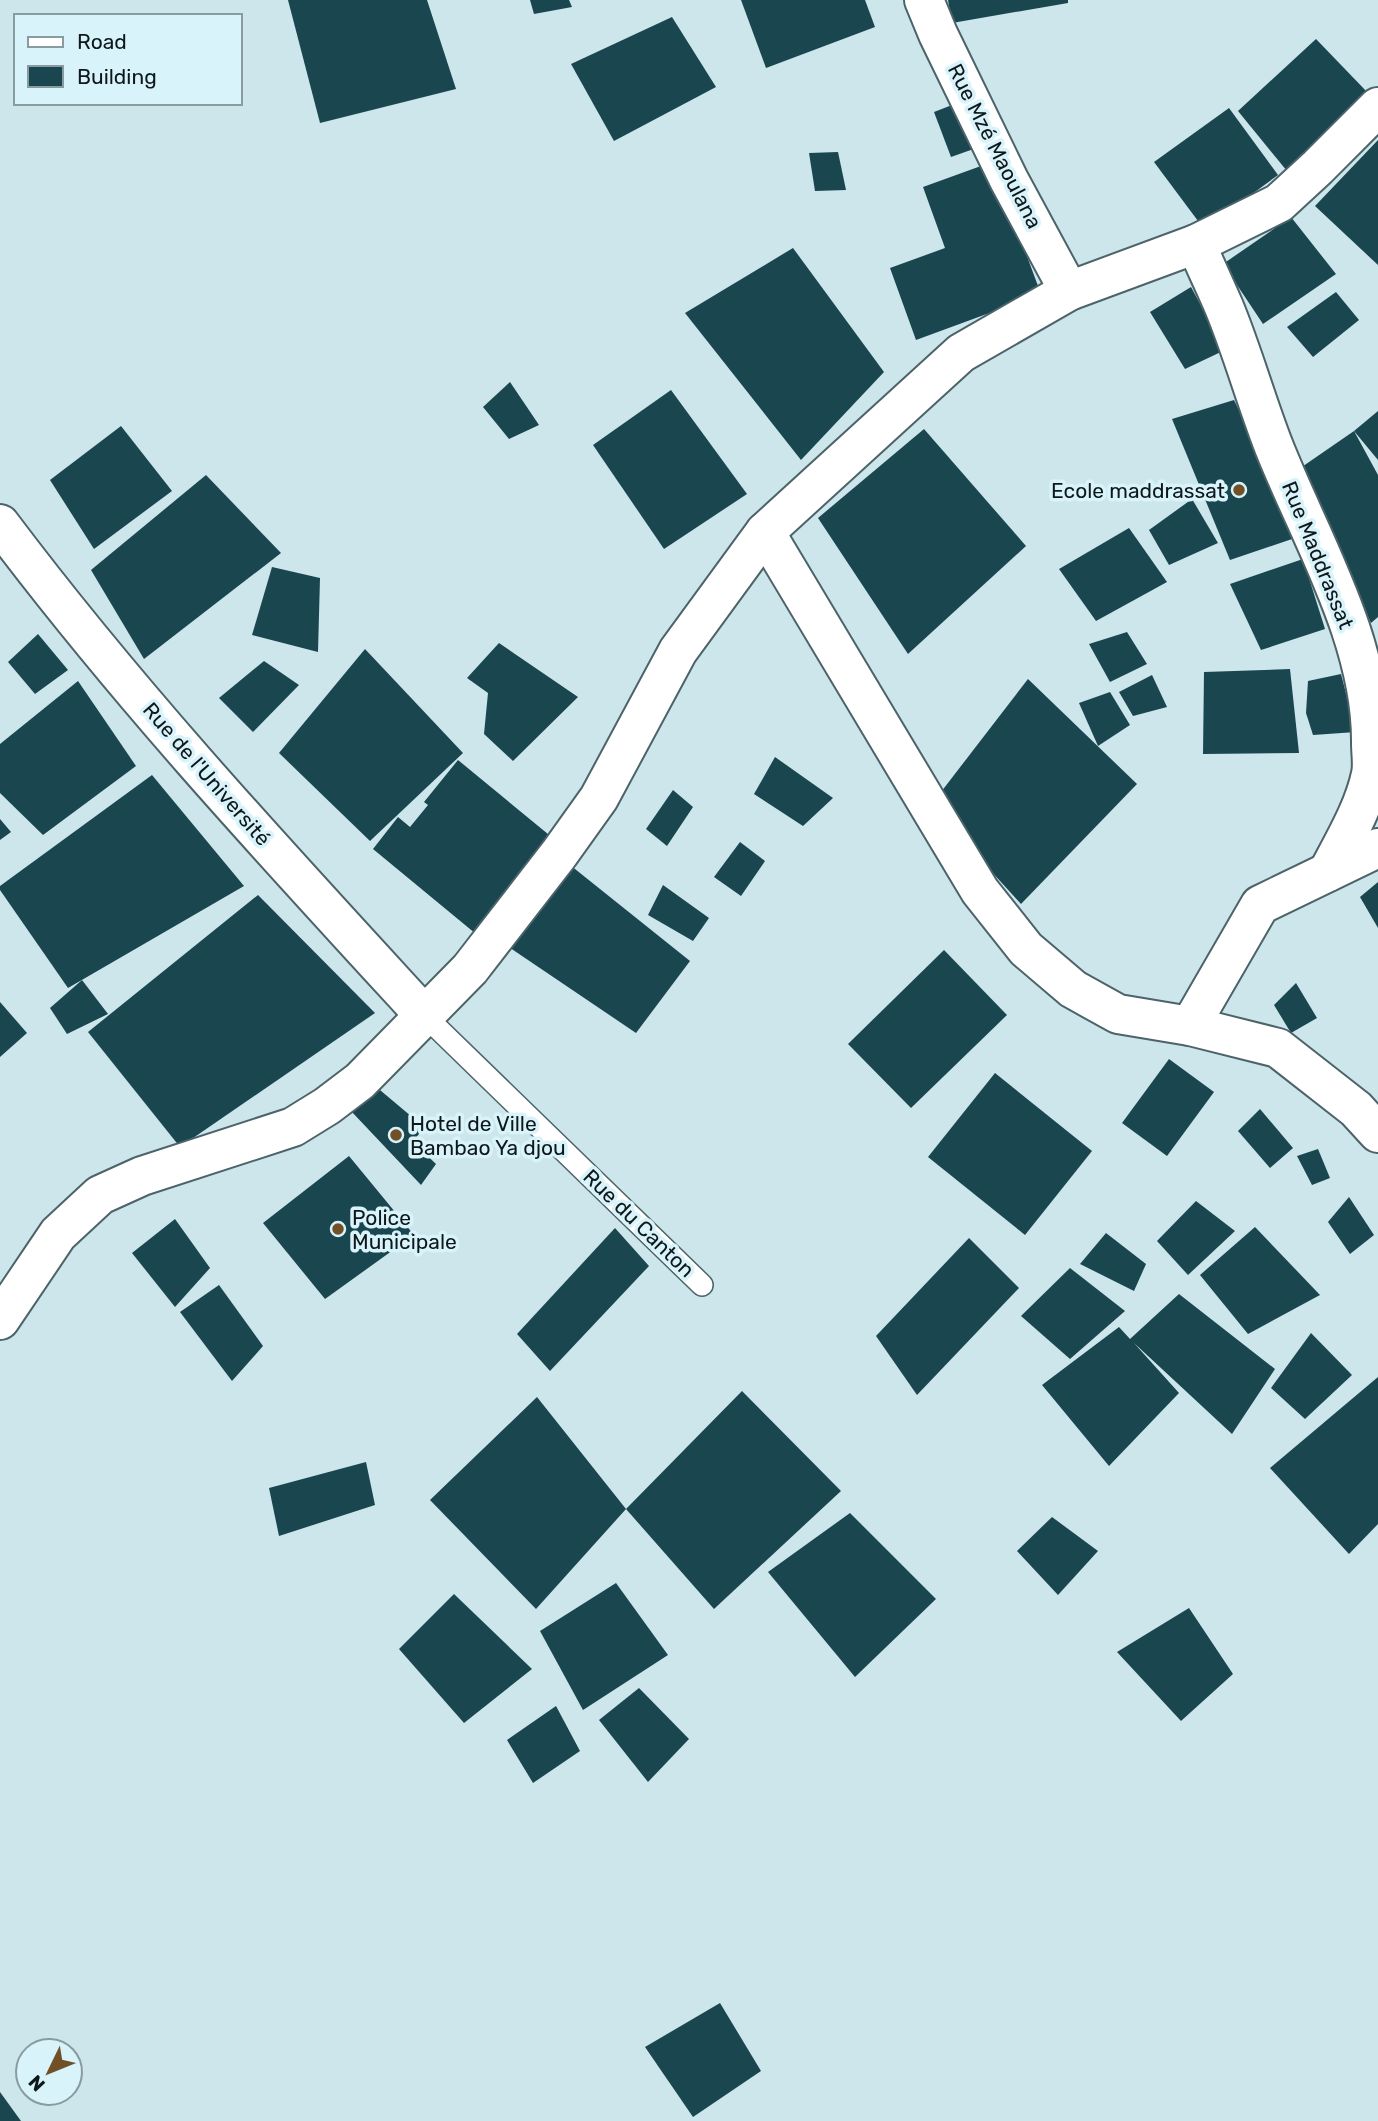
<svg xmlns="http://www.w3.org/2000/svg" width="1378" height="2121" viewBox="0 0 1378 2121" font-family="Rubik,sans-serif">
<rect width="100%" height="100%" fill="#cce6ec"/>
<g fill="#1a4650">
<path d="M 288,0 L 427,0 L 456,89 L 320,123 Z"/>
<path d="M 530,0 L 569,0 L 572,7 L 534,14 Z"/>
<path d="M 741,0 L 865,0 L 875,27 L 766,68 Z"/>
<path d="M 948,0 L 1068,0 L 1068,3 L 952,23 Z"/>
<path d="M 672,17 L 716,87 L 614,141 L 571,64 Z"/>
<path d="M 1316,39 L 1369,94 L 1287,171 L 1238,111 Z"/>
<path d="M 965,100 L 982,146 L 951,157 L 934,112 Z"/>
<path d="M 1229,108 L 1278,175 L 1204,229 L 1154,162 Z"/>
<path d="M 1378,140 L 1378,265 L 1315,206 Z"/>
<path d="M 838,152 L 846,190 L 815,191 L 809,153 Z"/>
<path d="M 992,162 L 1041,294 L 916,340 L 890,268 L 945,248 L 923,187 Z"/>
<path d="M 1291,217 L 1336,274 L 1263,324 L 1223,264 Z"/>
<path d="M 793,248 L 884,372 L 801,460 L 685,313 Z"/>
<path d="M 1191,287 L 1225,350 L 1185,369 L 1150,312 Z"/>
<path d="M 1336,292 L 1359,320 L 1313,357 L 1287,327 Z"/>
<path d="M 510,382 L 539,425 L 509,439 L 483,407 Z"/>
<path d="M 671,390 L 747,494 L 664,549 L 593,445 Z"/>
<path d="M 1234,400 L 1274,480 L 1298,537 L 1230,560 L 1172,419 Z"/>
<path d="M 1378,411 L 1378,460 L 1354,431 Z"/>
<path d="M 121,426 L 172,491 L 94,549 L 50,480 Z"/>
<path d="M 924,429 L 1026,546 L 908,654 L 818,518 Z"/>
<path d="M 1354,431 L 1378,475 L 1378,617 L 1371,623 L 1296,471 Z"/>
<path d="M 206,475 L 281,553 L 144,659 L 91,570 Z"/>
<path d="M 1192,499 L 1218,543 L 1169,565 L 1149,530 Z"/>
<path d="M 1129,528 L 1167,582 L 1096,621 L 1059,569 Z"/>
<path d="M 1303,559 L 1325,629 L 1261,650 L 1230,584 Z"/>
<path d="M 272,567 L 320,578 L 318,652 L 252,635 Z"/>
<path d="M 1127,632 L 1147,664 L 1110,682 L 1089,644 Z"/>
<path d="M 38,634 L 68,670 L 35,694 L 8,662 Z"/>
<path d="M 499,643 L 578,697 L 513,761 L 484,734 L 488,693 L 467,678 Z"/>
<path d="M 365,649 L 463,753 L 370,841 L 279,753 Z"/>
<path d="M 264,661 L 299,685 L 253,732 L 219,698 Z"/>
<path d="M 1290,669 L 1299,753 L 1203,754 L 1204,672 Z"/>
<path d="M 1341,674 L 1356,732 L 1313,735 L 1306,713 L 1308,681 Z"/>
<path d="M 1152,675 L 1167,707 L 1133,716 L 1119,692 Z"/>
<path d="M 1028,679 L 1137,784 L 1021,904 L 931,805 Z"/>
<path d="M 78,681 L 136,766 L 43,835 L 0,793 L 0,744 Z"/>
<path d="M 1110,692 L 1130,725 L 1098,746 L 1079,703 Z"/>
<path d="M 775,757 L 833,798 L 803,826 L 754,794 Z"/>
<path d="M 458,760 L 554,839 L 476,934 L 373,849 L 398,817 L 410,827 L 428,805 L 424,802 Z"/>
<path d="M 152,775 L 244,886 L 68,988 L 0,890 L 0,886 Z"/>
<path d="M 673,790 L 693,807 L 667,846 L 646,829 Z"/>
<path d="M 0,819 L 11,832 L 0,840 Z"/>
<path d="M 740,842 L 765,861 L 741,896 L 714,877 Z"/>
<path d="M 565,861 L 690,961 L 636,1033 L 503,943 Z"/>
<path d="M 1378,882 L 1378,928 L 1360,897 Z"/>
<path d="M 663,885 L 709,918 L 693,941 L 648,915 Z"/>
<path d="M 258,895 L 375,1013 L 180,1147 L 88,1032 Z"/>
<path d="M 944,950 L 1007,1015 L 911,1108 L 848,1044 Z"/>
<path d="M 82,980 L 108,1014 L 67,1034 L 50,1008 Z"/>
<path d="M 1296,983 L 1317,1018 L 1291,1033 L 1274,1005 Z"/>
<path d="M 0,1002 L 27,1033 L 0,1057 Z"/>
<path d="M 1169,1059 L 1214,1092 L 1167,1156 L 1122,1123 Z"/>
<path d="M 995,1073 L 1092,1151 L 1025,1235 L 928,1157 Z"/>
<path d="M 374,1085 L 424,1127 L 413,1142 L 436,1164 L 421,1185 L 351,1111 Z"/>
<path d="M 1260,1109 L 1293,1148 L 1270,1168 L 1238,1131 Z"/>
<path d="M 1318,1149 L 1330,1178 L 1312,1185 L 1297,1156 Z"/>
<path d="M 349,1156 L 414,1235 L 325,1299 L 263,1223 Z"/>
<path d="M 1349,1197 L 1374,1235 L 1350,1254 L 1328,1222 Z"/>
<path d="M 1196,1201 L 1235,1231 L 1188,1275 L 1157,1241 Z"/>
<path d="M 175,1219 L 210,1268 L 175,1307 L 132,1253 Z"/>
<path d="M 1255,1227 L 1320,1295 L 1248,1334 L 1200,1275 Z"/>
<path d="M 615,1228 L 649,1266 L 550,1371 L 517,1334 Z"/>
<path d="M 1106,1233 L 1146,1264 L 1134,1291 L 1080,1264 Z"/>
<path d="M 969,1238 L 1019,1288 L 917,1395 L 876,1336 Z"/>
<path d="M 1070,1268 L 1125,1311 L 1070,1359 L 1021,1316 Z"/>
<path d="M 219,1285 L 263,1346 L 232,1381 L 180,1312 Z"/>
<path d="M 1179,1294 L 1275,1369 L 1232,1434 L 1134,1343 L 1179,1393 L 1109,1466 L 1042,1385 L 1119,1327 L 1130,1339 Z"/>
<path d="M 1311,1333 L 1352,1375 L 1305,1419 L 1271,1388 Z"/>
<path d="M 1378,1377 L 1378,1524 L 1349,1554 L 1270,1468 Z"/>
<path d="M 742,1391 L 841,1491 L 714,1609 L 626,1509 L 536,1609 L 430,1500 L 537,1397 L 626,1509 Z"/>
<path d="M 366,1462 L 375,1505 L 279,1536 L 269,1488 Z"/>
<path d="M 850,1513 L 936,1599 L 855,1677 L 768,1572 Z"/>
<path d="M 1052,1517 L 1098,1551 L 1058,1595 L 1017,1551 Z"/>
<path d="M 616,1583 L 668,1655 L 583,1710 L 540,1631 Z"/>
<path d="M 454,1594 L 532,1669 L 464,1723 L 399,1649 Z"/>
<path d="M 1189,1608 L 1233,1674 L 1181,1721 L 1117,1652 Z"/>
<path d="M 639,1688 L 689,1739 L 648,1782 L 599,1720 Z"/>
<path d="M 556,1706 L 580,1751 L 533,1783 L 507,1740 Z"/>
<path d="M 720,2003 L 761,2071 L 693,2117 L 645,2047 Z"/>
<path d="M 0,2092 L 21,2121 L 0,2121 Z"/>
</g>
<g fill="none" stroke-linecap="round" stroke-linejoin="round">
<g stroke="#4c6369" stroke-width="24">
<path id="service" d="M 425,1016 L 702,1285"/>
</g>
<g stroke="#4c6369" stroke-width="42">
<g id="minor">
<path d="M 924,0 L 938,34 L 1009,180 L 1069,291"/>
<path d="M 1196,244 C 1205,265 1215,286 1224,307 C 1243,353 1256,401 1274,447 C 1311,540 1372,640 1371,743 C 1371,753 1373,765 1371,774 C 1364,808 1344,841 1328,872"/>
<path d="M 0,524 C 130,697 278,856 425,1016"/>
<path d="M 765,532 L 980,891 L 1026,949 L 1073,989 L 1118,1014 L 1190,1026 L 1278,1048 L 1356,1109 L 1378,1133"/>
<path d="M 1190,1026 L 1260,905 L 1378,848"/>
</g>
</g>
<g stroke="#4c6369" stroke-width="42">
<path id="secondary" d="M 0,1320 L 58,1234 L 100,1195 L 142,1176 L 293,1127 L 327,1106 L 360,1081 L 470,969 L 559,854 L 599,798 L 678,651 L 765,532 L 961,353 L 1069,291 L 1196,244 L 1279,203 L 1318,167 L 1378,107"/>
</g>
<use href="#service" stroke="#fff" stroke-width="21"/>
<use href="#minor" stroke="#fff" stroke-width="38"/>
<use href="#secondary" stroke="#fff" stroke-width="38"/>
</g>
<g fill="#714f27" stroke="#d9f3fa" stroke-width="2.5">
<circle cx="1239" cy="490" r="7"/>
<circle cx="396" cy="1135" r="7"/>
<circle cx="338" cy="1229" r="7"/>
</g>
<g text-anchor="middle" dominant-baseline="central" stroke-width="7" stroke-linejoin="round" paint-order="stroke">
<g font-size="21" fill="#0e171a" stroke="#d9f3fa">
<text transform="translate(995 146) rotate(63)">Rue Mzé Maoulana</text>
<text transform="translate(1318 555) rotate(68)">Rue Maddrassat</text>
<text transform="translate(207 774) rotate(49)">Rue de l'Université</text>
<text transform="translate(639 1223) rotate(44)">Rue du Canton</text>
</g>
<g font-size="21" fill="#0e171a" stroke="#d9f3fa" text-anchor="start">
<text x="1225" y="490" text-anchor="end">Ecole maddrassat</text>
<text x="410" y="1123">Hotel de Ville<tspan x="410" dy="24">Bambao Ya djou</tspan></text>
<text x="352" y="1217">Police<tspan x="352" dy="24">Municipale</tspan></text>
</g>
</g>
<rect x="14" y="14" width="228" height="91" fill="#d9f3fa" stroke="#889ba0" stroke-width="2"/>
<rect x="28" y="37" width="35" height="10" fill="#ffffff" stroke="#889ba0" stroke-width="2"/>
<text x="77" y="49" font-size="21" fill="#0e171a">Road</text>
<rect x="28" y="66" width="35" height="21" fill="#1a4650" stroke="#889ba0" stroke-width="2"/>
<text x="77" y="84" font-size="21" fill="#0e171a">Building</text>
<g transform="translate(49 2072) rotate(227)"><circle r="33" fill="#d9f3fa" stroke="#889ba0" stroke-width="2"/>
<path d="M0-5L12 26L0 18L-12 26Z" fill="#714f27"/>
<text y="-10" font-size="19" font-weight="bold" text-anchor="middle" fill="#0e171a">N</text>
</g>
</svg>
